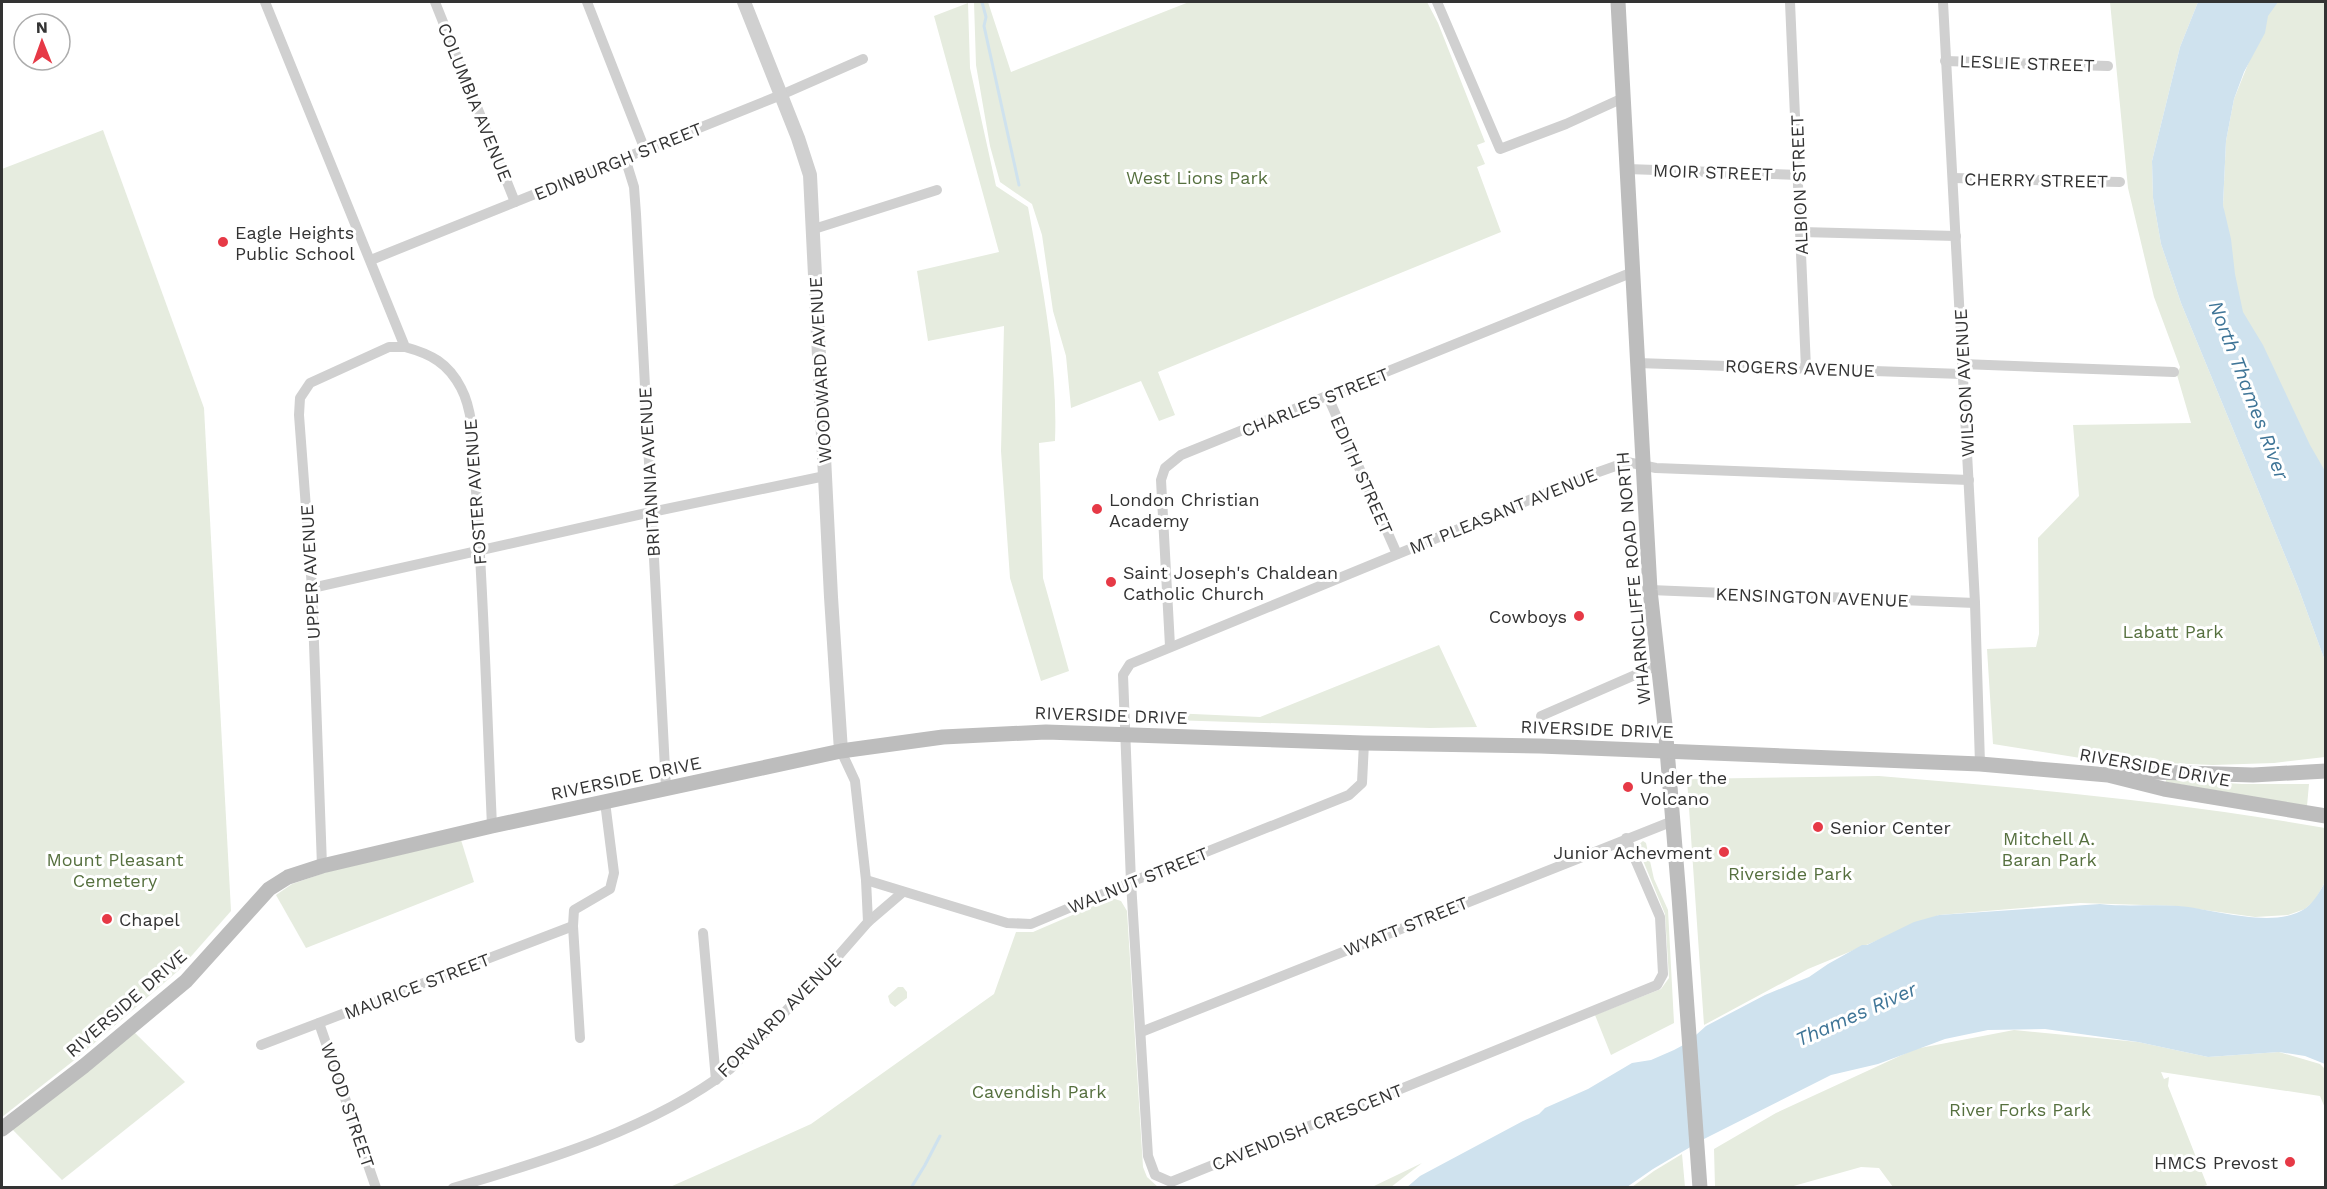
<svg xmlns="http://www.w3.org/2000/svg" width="2327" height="1189" viewBox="0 0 2327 1189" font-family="'Work Sans',sans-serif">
<rect width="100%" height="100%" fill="#fff"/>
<g fill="#e6ecdf">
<path d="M 974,2 L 988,2 L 1011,72 L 1189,2 L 1427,2 L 1438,23 L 1485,142 L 1477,145 L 1485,164 L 1477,167 L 1501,232 L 1158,372 L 1175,415 L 1159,421 L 1141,381 L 1071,408 L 1066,356 L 1053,311 L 1042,235 L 1032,204 L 1000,182 L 990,146 L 976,65 Z"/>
<path d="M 2110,2 L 2198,2 L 2180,47 L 2152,161 L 2153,198 L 2161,244 L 2181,303 L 2298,587 L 2325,661 L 2325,757 L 2274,763 L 2213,765 L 2093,760 L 1993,744 L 1987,649 L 2036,647 L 2039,634 L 2038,538 L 2079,496 L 2073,425 L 2191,423 L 2177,375 L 2180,367 L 2154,297 L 2128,188 Z"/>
<path d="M 2273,2 L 2325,2 L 2325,481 L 2233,294 L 2223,205 L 2226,141 L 2234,99 Z"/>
<path d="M 968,3 L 970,68 L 996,186 L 1028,207 C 1042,284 1058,362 1055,441 L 1039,443 L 1043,578 L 1069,671 L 1041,681 L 1010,578 L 1001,451 L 1004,326 L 928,341 L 917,271 L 999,252 L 934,16 Z"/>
<path d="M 103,130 L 204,408 L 231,911 L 179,970 L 77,1058 L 2,1117 L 2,169 Z"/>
<path d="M 1439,645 L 1477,727 L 1430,728 L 1170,720 L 1171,713 L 1260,717 Z"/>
<path d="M 1879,776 C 2028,788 2178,802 2325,828 L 2325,882 L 2315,900 L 2305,909 L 2288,915 L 2255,917 L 2176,906 L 2080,903 L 1939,915 L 1808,969 L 1704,1025 L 1687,779 Z"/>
<path d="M 2166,779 L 2242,784 L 2309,784 L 2307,806 L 2166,782 Z"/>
<path d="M 461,840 L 474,882 L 306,948 L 276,895 L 292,884 L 330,871 Z"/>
<path d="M 1643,841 L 1646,843 L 1654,879 L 1668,910 L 1674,1023 L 1611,1055 L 1595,1015 L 1661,989 L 1669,978 L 1665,914 L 1637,846 Z"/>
<path d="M 1112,898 L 1121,901 L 1127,911 L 1143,1167 L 1147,1177 L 1158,1187 L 670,1187 L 811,1124 L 994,994 L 1016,932 L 1033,932 Z"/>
<path d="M 898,987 L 903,987 L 907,992 L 907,998 L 895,1007 L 890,1003 L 888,996 Z"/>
<path d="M 2014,1030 L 2138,1042 L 2208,1057 L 2279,1052 L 2320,1064 L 2325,1069 L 2325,1108 L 2320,1096 L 2161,1072 L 2164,1079 L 2169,1077 L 2168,1086 L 2207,1185 L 2201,1187 L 1893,1187 L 1879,1168 L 1861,1167 L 1790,1187 L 1715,1187 L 1714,1149 L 1776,1113 L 1915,1049 Z"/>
<path d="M 134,1032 L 185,1082 L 62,1180 L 12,1129 Z"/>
<path d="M 1682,1154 L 1685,1187 L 1632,1187 L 1654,1171 Z"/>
<path d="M 1422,1163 L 1391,1187 L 1372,1187 Z"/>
</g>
<g fill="#cfe2ee">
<path d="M 2198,2 L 2278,2 L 2268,16 L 2265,33 L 2244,72 L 2234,99 L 2226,141 L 2223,205 L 2231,239 L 2235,274 L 2243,312 L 2263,345 L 2310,445 L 2325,471 L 2325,661 L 2298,587 L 2181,303 L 2161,244 L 2153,198 L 2152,161 L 2180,47 Z"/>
<path d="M 2325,882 L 2325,1064 L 2305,1056 L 2279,1052 L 2208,1057 L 2138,1042 L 2045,1029 L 1988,1030 L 1945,1039 L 1878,1064 L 1831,1075 L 1704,1139 L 1653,1169 L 1627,1187 L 1406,1188 L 1420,1176 L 1523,1121 L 1539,1114 L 1545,1108 L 1588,1089 L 1632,1063 L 1651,1060 L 1674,1050 L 1687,1043 L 1706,1026 L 1765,995 L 1809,977 L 1828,964 L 1862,945 L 1867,945 L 1914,922 L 1939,915 L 2100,904 C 2126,907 2152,904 2179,906 C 2215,909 2274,930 2306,908 C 2315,901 2320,891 2325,882 Z"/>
</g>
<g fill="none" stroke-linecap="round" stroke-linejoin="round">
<g stroke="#cfe2ee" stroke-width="3">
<path d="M 982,2 L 986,17 L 984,26 L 1019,185"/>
<path d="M 911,1188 L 925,1165 L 940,1136"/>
</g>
<g stroke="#d0d0d0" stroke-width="10">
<path d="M 265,2 L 405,347 C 431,354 448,363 461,388 C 476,416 473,460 476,491 C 484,603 487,715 492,826"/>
<path d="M 435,2 L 515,202"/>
<path d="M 587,2 L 645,150"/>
<path d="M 1437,2 L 1500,149 L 1566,124 L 1623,98"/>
<path d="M 1790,2 L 1806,368"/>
<path d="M 1943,2 L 1975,603 L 1980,764"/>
<path d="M 1945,61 L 2108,66"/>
<path d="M 625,158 L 634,187 L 636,214 L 666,788"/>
<path d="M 1627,169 L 1799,175"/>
<path d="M 1953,178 L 2120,182"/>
<path d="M 814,229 L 937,190"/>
<path d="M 1801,232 L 1956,236"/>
<path d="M 371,260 L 781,95 L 863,59"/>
<path d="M 1637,363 L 1962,374"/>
<path d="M 1962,364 L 2174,372"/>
<path d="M 1328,397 L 1397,554"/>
<path d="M 312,588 L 642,514 L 825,476"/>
<path d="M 1650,590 L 1975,603"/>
<path d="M 1170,646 L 1161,480 L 1165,468 L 1181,455 L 1633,272"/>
<path d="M 1541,716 L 1658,665"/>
<path d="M 1626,838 L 1660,917 L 1663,974 L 1657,985 L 1171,1182 L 1155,1175 L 1148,1156 L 1131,882 L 1123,675 L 1130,664 L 1590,475 L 1627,462 L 1656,468 L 1969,480"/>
<path d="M 322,866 L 312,588 L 299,415 L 300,398 L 310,383 L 389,347 L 405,347"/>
<path d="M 866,880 L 1007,923 L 1031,924 L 1131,882 L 1349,795 L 1362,783 L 1364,743"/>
<path d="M 868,922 L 903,892"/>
<path d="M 703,933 L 716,1080"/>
<path d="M 319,1023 L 376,1188"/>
<path d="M 1141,1032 L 1673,821"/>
<path d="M 580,1038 L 573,926 L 574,910 L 610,889 L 614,873 L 605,802"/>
<path d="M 261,1045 L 573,926"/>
<path d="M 453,1188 C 545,1161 654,1128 730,1069 L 833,962 L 868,922 L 866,880 L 855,781 L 841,751"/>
</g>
<path stroke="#d0d0d0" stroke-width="14" d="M 744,2 L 798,138 L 810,175 L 831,597 L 841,751"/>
<g stroke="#bdbdbd" stroke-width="15">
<path d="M 1618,2 L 1650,590 L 1665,725 L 1679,897 L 1700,1188"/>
<path d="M 2118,771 L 2253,775 L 2326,771"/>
<path d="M 2,1129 L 84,1066 L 186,981 L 269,889 L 288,877 L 322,866 L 492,826 L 841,751 L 943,737 L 1046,732 L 1364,743 L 1540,746 L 1980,764 L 2108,775 L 2164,789 L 2326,816"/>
</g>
</g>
<g fill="#e63946" stroke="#fff" stroke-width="2">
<circle cx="223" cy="242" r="6"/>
<circle cx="1097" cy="509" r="6"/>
<circle cx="1111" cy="582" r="6"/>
<circle cx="1579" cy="616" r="6"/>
<circle cx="1628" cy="787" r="6"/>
<circle cx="1818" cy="827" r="6"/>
<circle cx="1724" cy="852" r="6"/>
<circle cx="107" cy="919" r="6"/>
<circle cx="2290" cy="1162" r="6"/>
</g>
<g text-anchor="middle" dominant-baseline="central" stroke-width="6" stroke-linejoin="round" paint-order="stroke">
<g font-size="18" fill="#333" stroke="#fff">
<text transform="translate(2027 63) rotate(2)">LESLIE STREET</text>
<text transform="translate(475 102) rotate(68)">COLUMBIA AVENUE</text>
<text transform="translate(618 161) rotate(-22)">EDINBURGH STREET</text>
<text transform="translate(1713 172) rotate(2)">MOIR STREET</text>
<text transform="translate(2036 180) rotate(1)">CHERRY STREET</text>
<text transform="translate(1799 185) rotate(-92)">ALBION STREET</text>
<text transform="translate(1800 368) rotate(2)">ROGERS AVENUE</text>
<text transform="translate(820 370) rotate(-93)">WOODWARD AVENUE</text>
<text transform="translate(1964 383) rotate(-93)">WILSON AVENUE</text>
<text transform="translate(1315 402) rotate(-22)">CHARLES STREET</text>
<text transform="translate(649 472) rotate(-93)">BRITANNIA AVENUE</text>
<text transform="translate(1362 475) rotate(66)">EDITH STREET</text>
<text transform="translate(475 492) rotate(-94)">FOSTER AVENUE</text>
<text transform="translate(1503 511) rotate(-22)">MT PLEASANT AVENUE</text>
<text transform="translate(310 572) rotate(-93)">UPPER AVENUE</text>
<text transform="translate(1633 578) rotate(-95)">WHARNCLIFFE ROAD NORTH</text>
<text transform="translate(1812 597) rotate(2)">KENSINGTON AVENUE</text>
<text transform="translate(1111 715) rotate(2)">RIVERSIDE DRIVE</text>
<text transform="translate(1597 729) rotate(2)">RIVERSIDE DRIVE</text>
<text transform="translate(2155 767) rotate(10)">RIVERSIDE DRIVE</text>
<text transform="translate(626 778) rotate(-12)">RIVERSIDE DRIVE</text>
<text transform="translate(1138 880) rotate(-22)">WALNUT STREET</text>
<text transform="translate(1406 926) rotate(-22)">WYATT STREET</text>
<text transform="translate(417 986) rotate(-21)">MAURICE STREET</text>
<text transform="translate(126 1003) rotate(-41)">RIVERSIDE DRIVE</text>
<text transform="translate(779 1015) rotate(-45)">FORWARD AVENUE</text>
<text transform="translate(348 1105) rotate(71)">WOOD STREET</text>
<text transform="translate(1307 1127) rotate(-22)">CAVENDISH CRESCENT</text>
</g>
<g font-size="18" fill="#56703f" stroke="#fff">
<text x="1197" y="177">West Lions Park</text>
<text x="2173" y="631">Labatt Park</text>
<text x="2049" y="838">Mitchell A.<tspan x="2049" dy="21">Baran Park</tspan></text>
<text x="115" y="859">Mount Pleasant<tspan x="115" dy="21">Cemetery</tspan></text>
<text x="1790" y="873">Riverside Park</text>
<text x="1039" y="1091">Cavendish Park</text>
<text x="2020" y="1109">River Forks Park</text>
</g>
<g font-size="18" fill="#333" stroke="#fff" text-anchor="start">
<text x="235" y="232">Eagle Heights<tspan x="235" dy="21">Public School</tspan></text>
<text x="1109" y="499">London Christian<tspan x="1109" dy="21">Academy</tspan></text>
<text x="1123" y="572">Saint Joseph's Chaldean<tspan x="1123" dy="21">Catholic Church</tspan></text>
<text x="1567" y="616" text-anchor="end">Cowboys</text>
<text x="1640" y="777">Under the<tspan x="1640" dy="21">Volcano</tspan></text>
<text x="1830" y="827">Senior Center</text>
<text x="1712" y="852" text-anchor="end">Junior Achevment</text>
<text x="119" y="919">Chapel</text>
<text x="2278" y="1162" text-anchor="end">HMCS Prevost</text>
</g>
<g font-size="20" font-style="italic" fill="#3f7597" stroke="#fff">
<text transform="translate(2249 390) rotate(69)">North Thames River</text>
<text transform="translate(1856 1014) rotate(-24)">Thames River</text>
</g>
</g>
<rect width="2327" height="1189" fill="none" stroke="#333333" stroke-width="6"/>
<g transform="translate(42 42) rotate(359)"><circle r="28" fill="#ffffff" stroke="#adadad" stroke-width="1.5"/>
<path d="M0-4.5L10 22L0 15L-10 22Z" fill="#e63946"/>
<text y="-9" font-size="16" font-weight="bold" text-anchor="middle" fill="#333333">N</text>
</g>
</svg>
